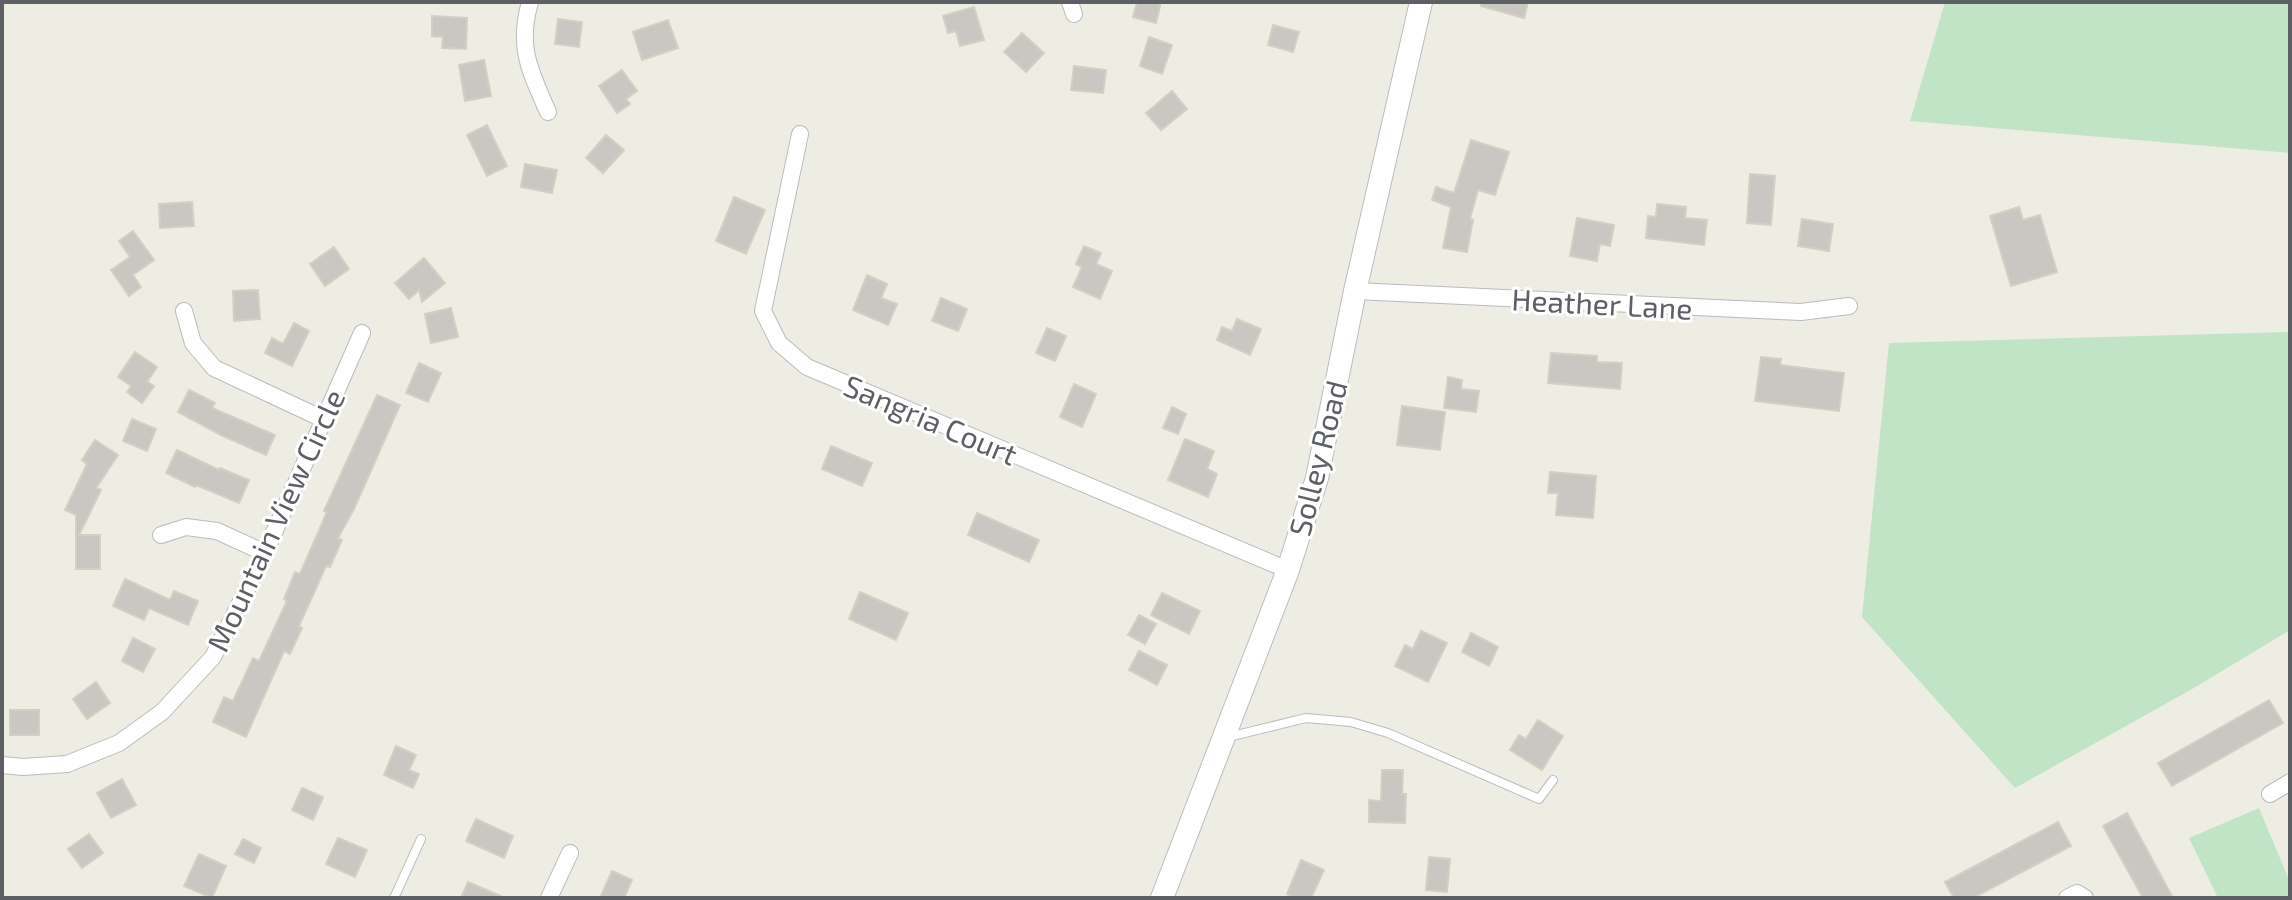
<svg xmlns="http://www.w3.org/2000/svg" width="2292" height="900" viewBox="0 0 2292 900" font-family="'Exo 2',sans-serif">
<rect width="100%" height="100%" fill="#eeede4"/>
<g fill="#c2e4c6">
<path d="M 1945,2 L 2290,2 L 2290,153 L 1910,121 Z"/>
<path d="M 2290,332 L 2290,630 L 2194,688 L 2015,788 L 1862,617 L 1889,343 Z"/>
<path d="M 2259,808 L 2290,882 L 2290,898 L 2218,898 L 2189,838 Z"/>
</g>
<g fill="#cac7c2" stroke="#d2d0c3" stroke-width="2">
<path d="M 1137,2 L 1161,2 L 1156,23 L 1133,17 Z"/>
<path d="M 1482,2 L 1528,2 L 1524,18 L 1481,6 Z"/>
<path d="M 974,7 L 984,40 L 960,46 L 956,31 L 948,33 L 943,16 Z"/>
<path d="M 432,16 L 467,18 L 466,49 L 442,48 L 443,37 L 432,36 Z"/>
<path d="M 558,19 L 582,22 L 579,47 L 555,44 Z"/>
<path d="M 668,20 L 678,48 L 642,60 L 633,32 Z"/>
<path d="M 1273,25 L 1299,32 L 1293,52 L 1268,45 Z"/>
<path d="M 1022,33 L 1044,53 L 1026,72 L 1004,52 Z"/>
<path d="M 1149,37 L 1172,45 L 1162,74 L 1140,66 Z"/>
<path d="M 484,60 L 491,96 L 465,101 L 459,65 Z"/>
<path d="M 1074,66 L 1106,70 L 1103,93 L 1071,90 Z"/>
<path d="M 622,70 L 637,91 L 626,99 L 630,104 L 617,113 L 599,86 Z"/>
<path d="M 1172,91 L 1187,109 L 1161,130 L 1146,113 Z"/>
<path d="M 487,125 L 507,166 L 487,176 L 467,135 Z"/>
<path d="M 606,135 L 624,150 L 603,173 L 586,158 Z"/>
<path d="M 1471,140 L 1509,152 L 1495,195 L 1478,190 L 1470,219 L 1473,220 L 1467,252 L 1443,248 L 1451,207 L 1432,200 L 1436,187 L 1454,193 Z"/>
<path d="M 525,164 L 557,170 L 552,193 L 521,187 Z"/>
<path d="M 1750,174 L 1775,176 L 1771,225 L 1747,223 Z"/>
<path d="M 734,197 L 765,210 L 746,254 L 716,241 Z"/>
<path d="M 192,202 L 194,226 L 160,228 L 159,204 Z"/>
<path d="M 1657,204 L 1686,207 L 1685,218 L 1707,220 L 1704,245 L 1646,238 L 1648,216 L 1656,217 Z"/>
<path d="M 2019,207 L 2023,220 L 2040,215 L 2057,272 L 2011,286 L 1990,216 Z"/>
<path d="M 1577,218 L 1614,225 L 1610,246 L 1600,244 L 1597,261 L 1570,256 Z"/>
<path d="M 1802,219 L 1833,224 L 1829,251 L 1798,246 Z"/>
<path d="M 133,231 L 154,260 L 133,275 L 141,287 L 129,296 L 111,270 L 130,257 L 119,241 Z"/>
<path d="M 1084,246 L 1101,253 L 1096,264 L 1112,271 L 1100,299 L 1073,287 L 1082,267 L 1076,264 Z"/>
<path d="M 334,247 L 349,269 L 325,286 L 310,264 Z"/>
<path d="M 424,258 L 445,283 L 422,302 L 419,290 L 409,299 L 395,283 Z"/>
<path d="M 867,275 L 887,284 L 881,298 L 897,304 L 888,325 L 853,310 Z"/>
<path d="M 258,290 L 260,319 L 234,321 L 233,291 Z"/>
<path d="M 941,298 L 967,309 L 958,331 L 932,321 Z"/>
<path d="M 451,308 L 458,337 L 431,343 L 425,314 Z"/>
<path d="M 1237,319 L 1261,329 L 1250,355 L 1217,340 L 1222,327 L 1232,331 Z"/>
<path d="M 294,323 L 309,331 L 292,366 L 265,353 L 272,338 L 283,344 Z"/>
<path d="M 1047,328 L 1066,336 L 1055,361 L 1036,353 Z"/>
<path d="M 135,352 L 157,367 L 147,382 L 154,386 L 142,403 L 127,392 L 131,386 L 118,377 Z"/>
<path d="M 1551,353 L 1597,356 L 1597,362 L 1622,363 L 1620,389 L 1548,383 Z"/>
<path d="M 1761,357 L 1781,359 L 1780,365 L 1844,373 L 1839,411 L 1755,401 Z"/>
<path d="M 419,363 L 441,373 L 428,402 L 406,393 Z"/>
<path d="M 1448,377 L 1462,380 L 1461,389 L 1479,391 L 1476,412 L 1444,408 Z"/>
<path d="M 1074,384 L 1096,394 L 1082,427 L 1060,417 Z"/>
<path d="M 189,390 L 215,403 L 212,408 L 275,435 L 266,455 L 221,435 L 178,412 Z"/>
<path d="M 377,395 L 400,405 L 354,509 L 338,538 L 342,540 L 330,567 L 326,566 L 299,626 L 302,628 L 290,654 L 284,651 L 246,737 L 213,722 L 224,697 L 233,701 L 253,658 L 259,661 L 287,601 L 284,599 L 295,572 L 300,574 L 327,512 L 324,511 Z"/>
<path d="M 1402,406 L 1445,412 L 1440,450 L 1397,445 Z"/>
<path d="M 1172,407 L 1186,414 L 1178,434 L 1163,428 Z"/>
<path d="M 132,419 L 156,429 L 147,451 L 123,441 Z"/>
<path d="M 1185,439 L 1214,451 L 1207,469 L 1217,474 L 1208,497 L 1168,480 Z"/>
<path d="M 95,440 L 118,455 L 96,488 L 101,490 L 79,535 L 100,535 L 100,569 L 76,569 L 76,515 L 65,510 L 87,464 L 82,460 Z"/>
<path d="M 831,446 L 872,463 L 862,486 L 822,469 Z"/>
<path d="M 177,450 L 219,470 L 220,468 L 249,480 L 239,503 L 196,485 L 195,487 L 166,473 Z"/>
<path d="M 1550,472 L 1596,476 L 1593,518 L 1556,515 L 1558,493 L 1548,493 Z"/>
<path d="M 977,513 L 1039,540 L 1029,562 L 968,535 Z"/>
<path d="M 125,579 L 170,600 L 174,591 L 198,601 L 188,625 L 149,608 L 144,620 L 113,606 Z"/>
<path d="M 860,592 L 908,613 L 896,640 L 849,619 Z"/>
<path d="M 1162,593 L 1200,611 L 1189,634 L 1151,615 Z"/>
<path d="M 1139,615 L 1156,624 L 1145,644 L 1128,635 Z"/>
<path d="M 1421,631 L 1447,643 L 1428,682 L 1395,666 L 1405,645 L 1413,649 Z"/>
<path d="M 1471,633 L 1498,647 L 1489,666 L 1462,652 Z"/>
<path d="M 133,638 L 155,649 L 143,672 L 122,661 Z"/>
<path d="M 1139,651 L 1167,665 L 1157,685 L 1129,670 Z"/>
<path d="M 96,682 L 110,703 L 87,719 L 73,699 Z"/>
<path d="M 2269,700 L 2283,723 L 2172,786 L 2158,763 Z"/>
<rect x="10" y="710" width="29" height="25"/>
<path d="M 1538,720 L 1563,736 L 1542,770 L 1510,750 L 1519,735 L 1526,739 Z"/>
<path d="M 396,746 L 416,755 L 409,770 L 419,774 L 413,788 L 384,775 Z"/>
<path d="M 1382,770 L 1403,770 L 1402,794 L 1406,794 L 1405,823 L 1369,822 L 1369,800 L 1381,801 Z"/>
<path d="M 122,779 L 136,805 L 111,818 L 97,793 Z"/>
<path d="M 302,788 L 323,797 L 313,820 L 292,810 Z"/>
<path d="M 2127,813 L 2173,898 L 2143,898 L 2103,826 Z"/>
<path d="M 476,819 L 513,836 L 504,858 L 466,841 Z"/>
<path d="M 2058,822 L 2071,846 L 1973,898 L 1954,898 L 1945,882 Z"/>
<path d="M 89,834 L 103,853 L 82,868 L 68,849 Z"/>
<path d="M 338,838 L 367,850 L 355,877 L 326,864 Z"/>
<path d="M 243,839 L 261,848 L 254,863 L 235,854 Z"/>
<path d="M 199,854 L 226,866 L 212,898 L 184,886 Z"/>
<path d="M 1429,857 L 1450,859 L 1447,892 L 1426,890 Z"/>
<path d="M 1301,860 L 1324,870 L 1311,898 L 1295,898 L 1287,894 Z"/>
<path d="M 612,871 L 632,880 L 624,898 L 600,898 Z"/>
<path d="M 468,882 L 505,898 L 461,898 Z"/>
</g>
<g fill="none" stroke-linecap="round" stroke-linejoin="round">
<g stroke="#b9bbc0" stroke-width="10">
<g id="service">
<path d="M 1228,737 L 1306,718 L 1351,722 L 1388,733 L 1539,799 L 1553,780"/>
<path d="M 394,898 L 421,839"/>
</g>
</g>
<g stroke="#b9bbc0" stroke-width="18">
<g id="minor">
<path d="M 530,2 C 517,47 530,71 548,112"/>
<path d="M 1070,2 L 1074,14"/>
<path d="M 800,134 L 763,311 L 779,343 L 807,367 L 1288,570"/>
<path d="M 1355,291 L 1801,312 L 1849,306"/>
<path d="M 184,311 L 193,343 L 214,368 L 323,419"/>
<path d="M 161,535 L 186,527 L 217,531 L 265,553"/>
<path d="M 2,765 L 23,767 L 67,764 L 119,743 L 162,712 L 213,657 L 265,553 L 362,333"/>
<path d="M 2270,794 L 2290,782"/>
<path d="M 549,898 L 570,853"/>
<path d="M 2067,898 L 2077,893 L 2085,898"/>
</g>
</g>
<g stroke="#babcc2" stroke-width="24">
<path id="secondary" d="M 1162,898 L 1288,570 L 1317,478 L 1355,291 L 1421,2"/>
</g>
<use href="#service" stroke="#fff" stroke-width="8"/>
<use href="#minor" stroke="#fff" stroke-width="16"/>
<use href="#secondary" stroke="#fff" stroke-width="22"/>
</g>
<g text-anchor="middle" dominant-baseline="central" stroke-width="6" stroke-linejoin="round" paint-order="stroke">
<g font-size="30" fill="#5c5f64" stroke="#fff">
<text transform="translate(1602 303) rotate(3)">Heather Lane</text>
<text transform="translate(931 419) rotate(23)">Sangria Court</text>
<text transform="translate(1317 458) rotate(-76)">Solley Road</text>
<text transform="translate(275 520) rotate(-65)">Mountain View Circle</text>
</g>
</g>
<rect width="2292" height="900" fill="none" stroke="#5c5f64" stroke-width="8"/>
</svg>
